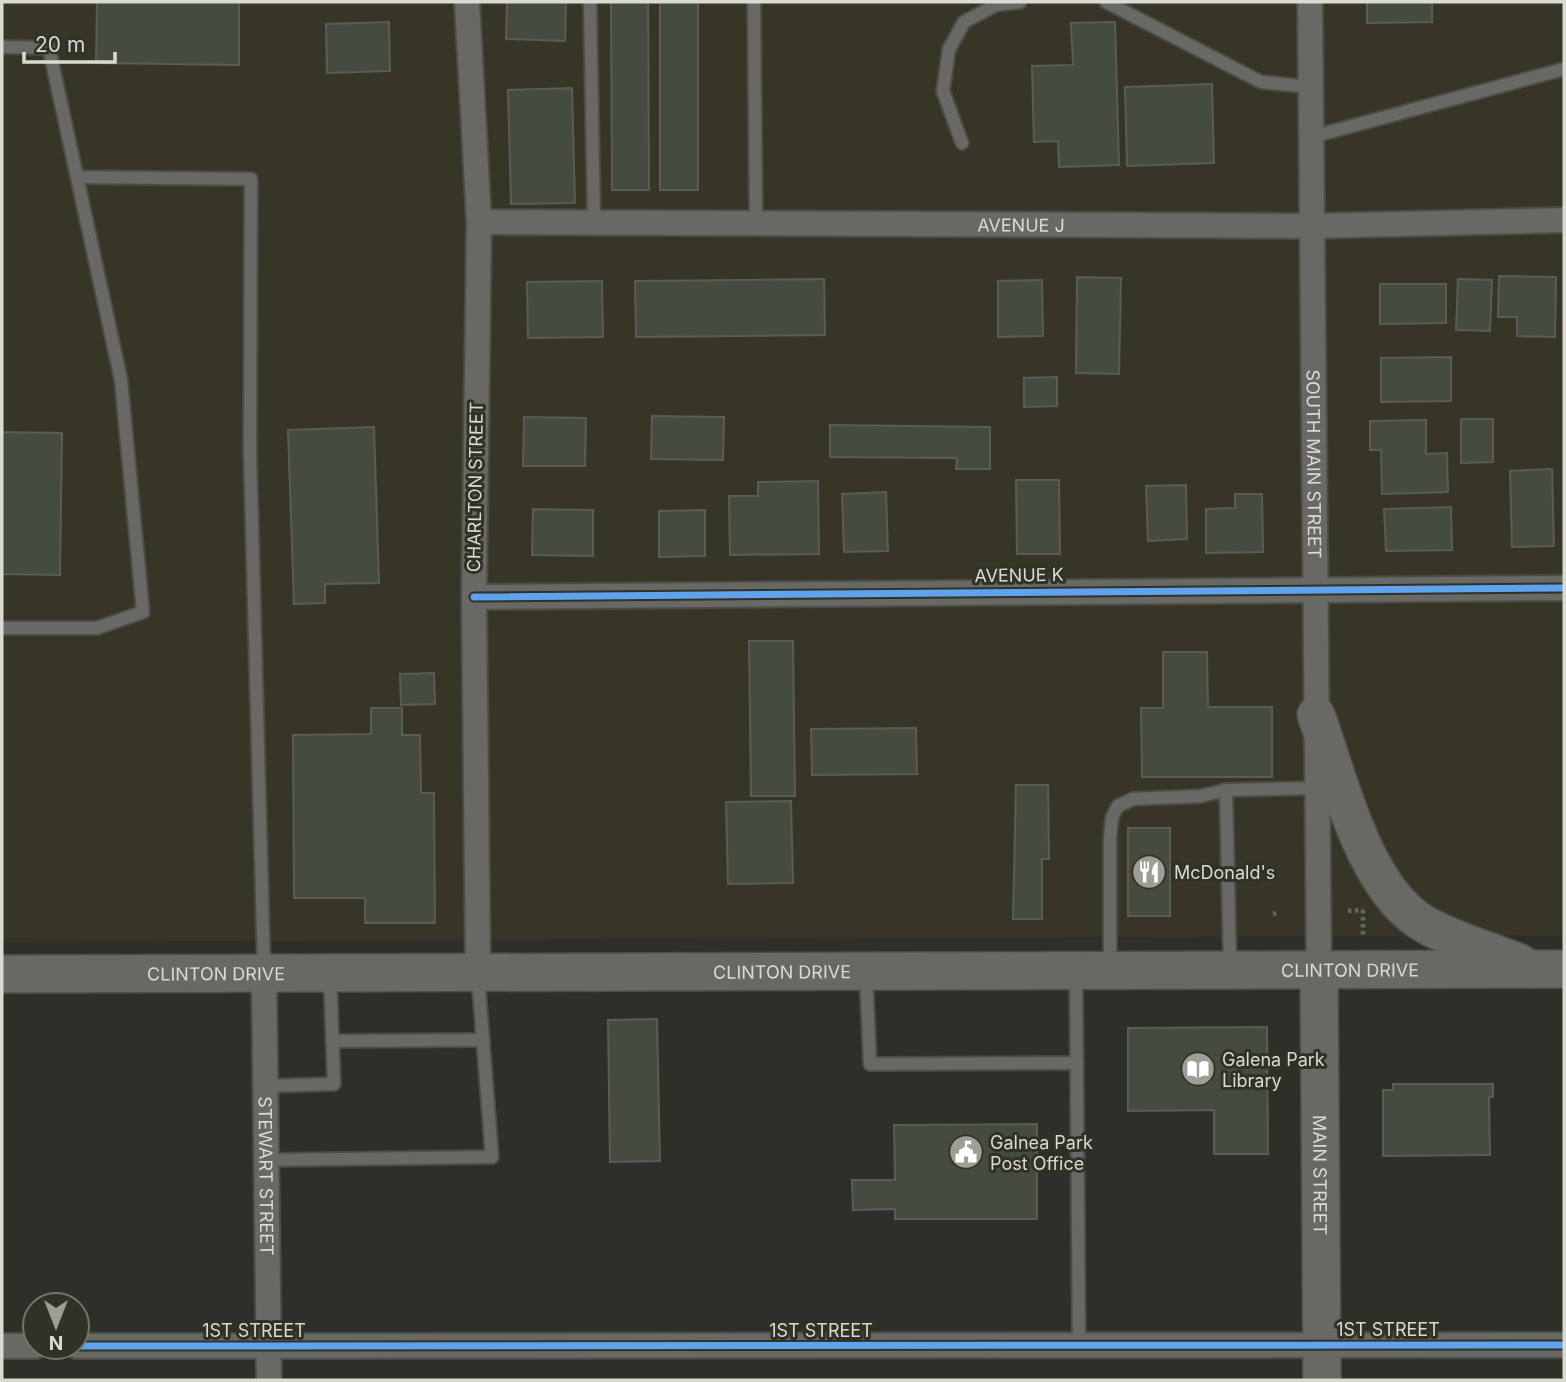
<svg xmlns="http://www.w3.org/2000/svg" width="1566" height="1382" viewBox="0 0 1566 1382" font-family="Inter,sans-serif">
<rect width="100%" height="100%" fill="#2f2f29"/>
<path fill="#373626" d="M 2,2 L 1564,2 L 1564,935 L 2,942 Z"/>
<g fill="#454b3f" stroke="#5a5c57" stroke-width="2">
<path d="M 97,2 L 239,2 L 239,65 L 96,63 Z"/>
<path d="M 507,2 L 566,2 L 565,41 L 506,39 Z"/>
<path d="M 611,2 L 648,2 L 649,190 L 612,190 Z"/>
<rect x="660" y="2" width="38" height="188"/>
<path d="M 1367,2 L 1432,2 L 1432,22 L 1367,23 Z"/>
<path d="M 389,22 L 390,71 L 327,73 L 326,24 Z"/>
<path d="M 1115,22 L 1119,165 L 1059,167 L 1058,141 L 1034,142 L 1032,66 L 1073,65 L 1071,23 Z"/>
<path d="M 1212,84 L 1214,163 L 1127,166 L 1125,87 Z"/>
<path d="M 572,88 L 575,203 L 511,204 L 508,90 Z"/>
<path d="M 1499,276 L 1556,277 L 1555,337 L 1517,336 L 1517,317 L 1498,317 Z"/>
<path d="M 1077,277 L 1121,278 L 1119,374 L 1076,373 Z"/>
<path d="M 824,279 L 825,335 L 636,337 L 635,281 Z"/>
<path d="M 1458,279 L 1492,280 L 1490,331 L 1456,330 Z"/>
<path d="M 1042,280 L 1043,336 L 998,337 L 998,281 Z"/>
<path d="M 602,281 L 603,337 L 528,338 L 527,282 Z"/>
<path d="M 1380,284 L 1446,284 L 1446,323 L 1380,324 Z"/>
<path d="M 1451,357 L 1451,401 L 1381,402 L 1381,358 Z"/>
<path d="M 1057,377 L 1057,406 L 1024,407 L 1024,378 Z"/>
<path d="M 652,416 L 724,417 L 723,460 L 651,459 Z"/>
<path d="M 524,417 L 586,418 L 585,466 L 523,466 Z"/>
<path d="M 1461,419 L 1493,419 L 1493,462 L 1461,463 Z"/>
<path d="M 1426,420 L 1426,454 L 1447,453 L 1448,492 L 1382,494 L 1381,450 L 1370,450 L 1370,421 Z"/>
<path d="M 830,425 L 990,427 L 990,469 L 956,469 L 957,458 L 830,457 Z"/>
<path d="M 374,427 L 379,583 L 325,584 L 325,603 L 294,604 L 288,430 Z"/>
<path d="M 2,432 L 62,433 L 60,575 L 2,574 Z"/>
<path d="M 1552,469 L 1554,546 L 1512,547 L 1510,471 Z"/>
<path d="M 1016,480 L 1059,480 L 1060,554 L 1017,554 Z"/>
<path d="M 818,481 L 819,554 L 730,555 L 729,496 L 758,496 L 758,482 Z"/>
<path d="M 1186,485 L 1187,539 L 1148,541 L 1146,486 Z"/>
<path d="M 886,492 L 888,551 L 844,552 L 842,494 Z"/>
<path d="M 1235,494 L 1262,494 L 1263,552 L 1206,553 L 1206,509 L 1235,508 Z"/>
<path d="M 1451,507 L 1452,550 L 1386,551 L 1384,509 Z"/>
<path d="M 533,509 L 593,510 L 593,556 L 532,555 Z"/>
<path d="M 705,510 L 705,556 L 659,557 L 659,511 Z"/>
<path d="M 749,641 L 793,641 L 795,796 L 751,796 Z"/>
<path d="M 1163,652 L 1207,652 L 1208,707 L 1272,707 L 1272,777 L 1142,777 L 1141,708 L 1163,708 Z"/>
<path d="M 434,673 L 435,704 L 401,705 L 400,674 Z"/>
<path d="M 371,708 L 402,708 L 402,735 L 420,735 L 421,793 L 434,793 L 435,923 L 365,923 L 365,898 L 294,898 L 293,735 L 371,734 Z"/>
<path d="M 916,728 L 917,774 L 812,775 L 811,729 Z"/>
<path d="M 1016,785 L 1048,785 L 1049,859 L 1042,859 L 1042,919 L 1013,919 Z"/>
<path d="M 791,801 L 793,883 L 728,884 L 726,802 Z"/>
<rect x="1128" y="828" width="42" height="88"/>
<path d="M 657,1019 L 660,1161 L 610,1162 L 608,1020 Z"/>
<path d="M 1267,1027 L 1268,1154 L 1214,1154 L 1214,1110 L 1128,1111 L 1128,1028 Z"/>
<path d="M 1393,1084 L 1493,1084 L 1493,1097 L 1489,1097 L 1490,1155 L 1383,1156 L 1383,1090 L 1393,1090 Z"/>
<path d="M 1037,1124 L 1037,1219 L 895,1219 L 895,1209 L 853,1210 L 852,1180 L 895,1180 L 894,1125 Z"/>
</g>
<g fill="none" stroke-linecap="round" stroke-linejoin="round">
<g stroke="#4d4d48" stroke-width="16">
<g id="service">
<path d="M 590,2 L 594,222"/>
<path d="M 754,2 L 756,223"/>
<path d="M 1106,2 L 1261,82 L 1311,87"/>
<path d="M 2,47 L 49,48 L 77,177 L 251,179 L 250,452 L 264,970"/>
<path d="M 1311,137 L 1564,69"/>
<path d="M 962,143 L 943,91 L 949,49 L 964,22 L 996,5 L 1020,2"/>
<path d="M 2,628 L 97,628 L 143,612 L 121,380 L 77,177"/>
<path d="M 1226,790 L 1317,788"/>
<path d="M 1110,968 L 1110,839 L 1112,817 L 1118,806 L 1133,799 L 1201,796 L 1226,790 L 1230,966"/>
<path d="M 866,974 L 870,1064 L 1077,1063"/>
<path d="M 1076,975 L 1079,1345"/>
<path d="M 332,1041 L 483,1040"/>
<path d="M 266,1086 L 334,1084 L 330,974"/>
<path d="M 266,1160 L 492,1157 L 478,976"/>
</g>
</g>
<g stroke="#4d4d48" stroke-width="28">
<g id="minor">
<path d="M 467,2 L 479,222 L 474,597 L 478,973"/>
<path id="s1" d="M 1310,2 L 1319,970"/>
<path id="s2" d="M 479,222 L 1312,226 L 1564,220"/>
<path d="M 474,597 L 1564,588"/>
<path id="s3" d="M 264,973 L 269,1380"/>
<path d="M 2,1346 L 35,1346"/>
<path d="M 77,1346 L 1564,1345"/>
</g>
</g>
<g stroke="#4d4d48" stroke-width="40">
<g id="secondary">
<path d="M 1316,715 C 1339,777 1362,884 1421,922 C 1446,938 1491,951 1520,963"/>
<path id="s4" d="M 1319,970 L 1322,1380"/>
<path id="s5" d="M 2,974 L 1564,969"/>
</g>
</g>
<g stroke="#676662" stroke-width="4.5" stroke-dasharray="3.5 3.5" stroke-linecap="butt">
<path d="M 1363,910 L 1363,937"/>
<path d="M 1348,911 L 1363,910"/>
<path d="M 1273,914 L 1277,913"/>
</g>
<use href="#service" stroke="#686864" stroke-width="12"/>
<use href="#minor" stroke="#686864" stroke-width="24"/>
<use href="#secondary" stroke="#686864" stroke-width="37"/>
<g stroke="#323126" stroke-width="11">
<g id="cycleway">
<path d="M 474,597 L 1564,588"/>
<path d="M 77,1346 L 1564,1345"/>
</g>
</g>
<use href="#cycleway" stroke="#60a3ed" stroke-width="7"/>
</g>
<defs>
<g id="restaurant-disc" transform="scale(1.75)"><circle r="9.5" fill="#9e9e97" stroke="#323126"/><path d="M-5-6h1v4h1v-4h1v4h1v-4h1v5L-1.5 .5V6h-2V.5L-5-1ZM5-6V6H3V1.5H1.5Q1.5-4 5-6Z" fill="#fff"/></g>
<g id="library-disc" transform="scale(1.75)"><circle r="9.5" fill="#9e9e97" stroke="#323126"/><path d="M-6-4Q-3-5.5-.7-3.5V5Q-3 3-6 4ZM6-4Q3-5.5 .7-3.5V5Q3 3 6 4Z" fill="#fff"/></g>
<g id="civic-disc" transform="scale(1.75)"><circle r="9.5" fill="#9e9e97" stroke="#323126"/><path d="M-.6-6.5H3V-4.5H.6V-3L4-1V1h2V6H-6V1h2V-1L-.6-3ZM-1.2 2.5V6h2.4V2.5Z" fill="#fff"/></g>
</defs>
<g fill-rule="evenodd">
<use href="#restaurant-disc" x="1149" y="872"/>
<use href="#library-disc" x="1198" y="1069"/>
<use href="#civic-disc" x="966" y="1152"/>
</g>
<g text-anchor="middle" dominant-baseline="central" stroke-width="6" stroke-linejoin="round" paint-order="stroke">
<g font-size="18" fill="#dad9d2" stroke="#323126">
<text stroke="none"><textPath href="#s2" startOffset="542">AVENUE J</textPath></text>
<text stroke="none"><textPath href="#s1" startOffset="462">SOUTH MAIN STREET</textPath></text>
<text transform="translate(475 487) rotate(-89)">CHARLTON STREET</text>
<text transform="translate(1019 575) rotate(-1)">AVENUE K</text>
<text stroke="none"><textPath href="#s5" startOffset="1348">CLINTON DRIVE</textPath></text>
<text stroke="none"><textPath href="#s5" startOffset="780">CLINTON DRIVE</textPath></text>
<text stroke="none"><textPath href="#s5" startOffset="214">CLINTON DRIVE</textPath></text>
<text stroke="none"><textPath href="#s4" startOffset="205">MAIN STREET</textPath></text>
<text stroke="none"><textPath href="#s3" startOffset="203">STEWART STREET</textPath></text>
<text x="1388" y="1329">1ST STREET</text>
<text x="254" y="1330">1ST STREET</text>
<text x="821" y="1330">1ST STREET</text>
</g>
<g font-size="18" fill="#dad9d2" stroke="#323126" text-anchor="start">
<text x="1174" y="872">McDonald's</text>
<text x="1222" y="1059">Galena Park<tspan x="1222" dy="21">Library</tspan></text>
<text x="990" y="1142">Galnea Park<tspan x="990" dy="21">Post Office</tspan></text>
</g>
</g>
<rect width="1566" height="1382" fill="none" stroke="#dad9d2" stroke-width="7"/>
<g transform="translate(56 1326) rotate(180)"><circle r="33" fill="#323126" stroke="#75746b" stroke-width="2"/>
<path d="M0-5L12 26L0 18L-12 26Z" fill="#9e9e97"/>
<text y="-10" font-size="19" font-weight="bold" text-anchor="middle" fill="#dad9d2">N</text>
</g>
<path d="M24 52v10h91v-10" fill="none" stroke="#dad9d2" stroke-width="3.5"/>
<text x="35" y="52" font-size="21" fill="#dad9d2" stroke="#323126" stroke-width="5" paint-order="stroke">20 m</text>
</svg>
